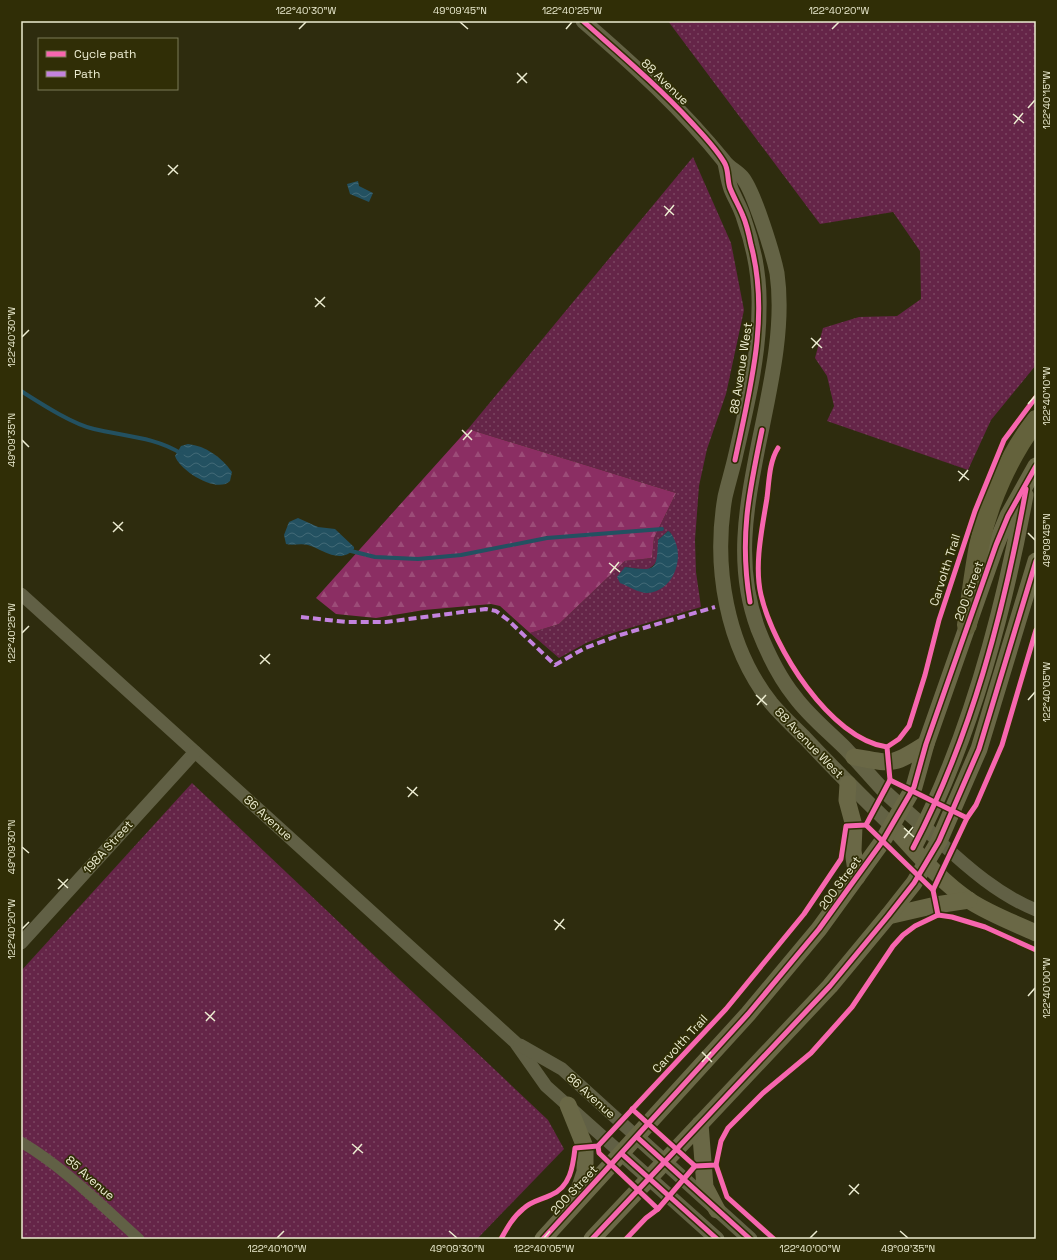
<svg xmlns="http://www.w3.org/2000/svg" width="1057" height="1260" viewBox="0 0 1057 1260" font-family="'Space Grotesk',sans-serif">
<defs>
<pattern id="grass-dots" width="8" height="8" patternUnits="userSpaceOnUse"><rect width="8" height="8" fill="#652548"/><path d="M2 2h.1M6 6h.1" fill="none" stroke="#7b4561" stroke-width="1.8" stroke-linecap="round"/></pattern>
<pattern id="forest-firs" width="22" height="20" patternUnits="userSpaceOnUse"><rect width="22" height="20" fill="#8b2e63"/><path d="M5 1l3.5 6h-7zM16 11l3.5 6h-7z" fill="#9c4c78"/></pattern>
<pattern id="water-waves" width="16" height="10" patternUnits="userSpaceOnUse"><rect width="16" height="10" fill="#235161"/><path d="M0 5q4-4 8 0t8 0" fill="none" stroke="#436a77"/></pattern>
</defs>
<rect width="100%" height="100%" fill="#2e2c0e"/>
<g fill="url(#grass-dots)" fill-rule="evenodd">
<path d="M 668,21 L 1036,21 L 1036,365 L 991,420 L 968,470 L 827,421 L 834,406 L 827,376 L 815,358 L 823,328 L 859,317 L 897,316 L 921,299 L 920,251 L 893,212 L 820,224 Z"/>
<path d="M 693,157 L 731,243 L 744,310 L 726,394 L 707,449 L 699,486 L 695,540 L 696,572 L 701,607 L 606,635 L 586,643 L 559,658 L 530,633 L 559,624 L 625,561 L 652,558 L 654,538 L 676,493 L 468,429 ZM 668,531 L 671,533 L 667,582 L 658,590 L 646,593 L 625,567 L 647,570 C 661,562 658,555 658,540 Z"/>
<path d="M 192,783 L 548,1120 L 564,1149 L 477,1239 L 21,1239 L 21,971 Z"/>
</g>
<path fill="url(#forest-firs)" d="M 468,429 L 676,493 L 654,538 L 652,558 L 625,561 L 559,624 L 530,633 L 500,606 L 491,604 L 424,610 L 376,618 L 336,614 L 316,598 Z"/>
<g fill="url(#water-waves)">
<path d="M 358,181 L 359,186 L 373,193 L 369,202 L 350,194 L 347,184 Z"/>
<path d="M 188,444 C 206,446 221,457 232,472 L 230,481 C 217,494 180,471 175,456 L 181,446 Z"/>
<path d="M 298,518 L 318,527 L 335,529 L 354,547 L 354,549 C 340,565 322,549 308,545 C 300,543 293,546 286,544 L 284,535 L 289,522 Z"/>
<path d="M 668,531 C 672,533 673,537 675,541 C 684,561 672,592 647,593 C 639,593 628,586 620,583 L 617,577 L 625,567 C 655,571 657,572 658,540 Z"/>
</g>
<g fill="none" stroke-linecap="round" stroke-linejoin="round">
<g stroke="#235161" stroke-width="4">
<path d="M 21,391 C 40,403 72,424 94,429 C 123,436 156,437 182,454"/>
<path d="M 347,550 L 375,557 L 418,559 L 461,555 L 547,538 L 662,529"/>
</g>
<path stroke="#616045" stroke-width="11" d="M 21,1142 C 65,1168 101,1205 139,1239"/>
<g stroke="#616045" stroke-width="13">
<path d="M 21,594 L 515,1042 L 546,1086 L 622,1154"/>
<path d="M 939,841 C 968,868 999,895 1036,910"/>
<path d="M 21,943 L 195,752"/>
<path d="M 520,1045 L 562,1069 L 637,1137"/>
</g>
<g stroke="#646345" stroke-width="15">
<path d="M 583,21 C 634,65 682,109 724,161 C 729,168 737,171 742,177 C 754,191 773,254 777,273 C 785,329 769,392 758,447 C 746,509 735,567 758,629 C 767,652 779,677 795,697 C 809,716 829,732 846,749 C 859,763 872,778 885,792 C 903,809 922,824 939,841"/>
<path d="M 725,163 C 727,172 728,181 731,189 C 735,199 741,208 744,219 C 754,247 760,279 759,309 C 759,359 746,409 735,458 C 732,471 728,484 725,497 C 713,566 726,646 771,703 C 781,715 793,726 804,737 C 833,768 862,797 892,826"/>
<path d="M 637,1137 L 750,1239"/>
<path d="M 622,1154 L 717,1239"/>
</g>
<g stroke="#6a6846" stroke-width="17">
<path d="M 854,757 C 893,764 892,766 926,744"/>
<path d="M 848,784 L 847,800 L 854,826 L 853,851 L 857,877"/>
<path d="M 892,826 C 915,851 941,882 970,901 C 990,914 1014,923 1036,933"/>
<path d="M 913,848 C 970,740 1003,615 1025,495"/>
<path d="M 888,916 L 936,905 L 969,900"/>
<path d="M 568,1105 L 585,1147 L 585,1172 L 575,1202"/>
<path d="M 700,1124 L 705,1187 L 717,1210"/>
<path d="M 543,1239 L 748,1014 L 819,929 L 882,842 L 914,787 L 926,744 L 996,545 L 1008,516 L 1036,466"/>
<path d="M 592,1239 L 830,986 L 888,916 L 914,883 L 939,841 L 979,749 L 1036,561"/>
</g>
<path stroke="#64623c" stroke-width="20" d="M 967,625 C 971,599 974,572 979,546 C 988,502 1009,456 1036,420"/>
<path stroke="#c483df" stroke-width="4" stroke-dasharray="8 4" stroke-linecap="butt" d="M 301,617 L 346,622 L 386,622 L 486,609 L 496,611 L 508,620 L 555,665 L 585,648 L 620,635 L 715,607"/>
<g stroke="#302e06" stroke-width="8">
<g id="cycleway">
<path d="M 583,21 C 620,54 658,86 691,122 C 703,135 715,147 724,162 C 729,169 727,180 730,188 C 734,198 739,206 743,216 C 747,225 749,235 751,245 C 770,316 750,389 735,460"/>
<path d="M 778,448 C 769,462 769,483 767,498 C 762,529 754,565 761,595 C 773,647 830,739 887,747"/>
<path d="M 750,602 C 739,538 749,492 762,430"/>
<path d="M 890,780 L 967,818"/>
<path d="M 866,825 L 933,890 L 938,915"/>
<path d="M 913,848 C 971,737 1004,612 1026,489"/>
<path d="M 933,890 L 967,818 L 976,805 L 1002,745 L 1036,630"/>
<path d="M 632,1109 L 695,1166"/>
<path d="M 637,1137 L 750,1239"/>
<path d="M 598,1146 L 599,1153 L 658,1209"/>
<path d="M 622,1154 L 717,1239"/>
<path d="M 716,1165 L 727,1197 L 774,1239"/>
<path d="M 501,1239 C 507,1228 513,1217 523,1209 C 531,1201 541,1200 551,1195 C 570,1187 573,1167 575,1148 L 598,1146 L 726,1009 L 804,914 L 841,859 L 846,826 L 866,825 L 890,780 L 887,747 L 899,739 L 909,726 L 925,675 L 939,620 L 975,511 L 1004,440 L 1036,397"/>
<path d="M 543,1239 L 748,1014 L 819,929 L 882,842 L 914,787 L 926,744 L 996,545 L 1008,516 L 1036,466"/>
<path d="M 592,1239 L 830,986 L 888,916 L 914,883 L 939,841 L 979,749 L 1036,561"/>
<path d="M 626,1239 L 646,1218 L 658,1209 L 695,1166 L 716,1165 L 721,1141 L 728,1128 L 763,1093 L 811,1053 L 852,1007 L 893,946 L 903,935 L 915,926 L 938,915 L 952,917 L 985,927 L 1036,950"/>
</g>
</g>
<use href="#cycleway" stroke="#f766af" stroke-width="5"/>
</g>
<path fill="none" stroke="#ececd1" stroke-width="1.5" d="M 460,22 L 468,29M 299,29 L 306,22M 566,29 L 572,22M 832,29 L 839,22M 517,73 L 527,83M 517,83 L 527,73M 1028,108 L 1035,100M 1013,114 L 1024,123M 1014,124 L 1023,113M 168,165 L 178,174M 168,175 L 178,165M 664,206 L 674,215M 665,216 L 674,205M 315,298 L 325,307M 315,307 L 325,297M 22,337 L 29,330M 811,338 L 822,348M 812,348 L 821,338M 1028,404 L 1035,396M 462,430 L 472,440M 22,440 L 29,447M 463,440 L 472,430M 958,471 L 969,480M 959,481 L 968,470M 113,522 L 123,531M 113,532 L 123,522M 1028,533 L 1035,540M 609,563 L 620,572M 610,573 L 619,562M 22,633 L 29,626M 260,655 L 270,664M 260,664 L 270,654M 756,695 L 767,705M 1028,700 L 1035,692M 757,705 L 766,695M 407,787 L 418,796M 408,797 L 417,787M 904,828 L 914,837M 904,838 L 913,827M 22,847 L 29,853M 58,879 L 68,888M 58,889 L 68,879M 554,920 L 565,929M 22,929 L 29,922M 555,930 L 564,919M 1028,996 L 1035,988M 205,1012 L 215,1021M 206,1021 L 215,1011M 702,1052 L 712,1062M 702,1062 L 711,1052M 352,1144 L 363,1153M 353,1154 L 362,1144M 849,1185 L 859,1194M 849,1195 L 859,1184M 449,1231 L 457,1238M 900,1231 L 908,1238M 277,1238 L 284,1231M 544,1238 L 550,1231M 810,1238 L 817,1231"/>
<g text-anchor="middle" dominant-baseline="central" stroke-width="3.5" stroke-linejoin="round" paint-order="stroke">
<g font-size="12" fill="#ececd1" stroke="#302e06">
<text transform="translate(665 82) rotate(44)">88 Avenue</text>
<text transform="translate(741 368) rotate(-81)">88 Avenue West</text>
<text transform="translate(945 570) rotate(-72)">Carvolth Trail</text>
<text transform="translate(969 591) rotate(-70)">200 Street</text>
<text transform="translate(809 743) rotate(46)">88 Avenue West</text>
<text transform="translate(268 818) rotate(42)">86 Avenue</text>
<text transform="translate(108 847) rotate(-48)">198A Street</text>
<text transform="translate(840 883) rotate(-54)">200 Street</text>
<text transform="translate(680 1044) rotate(-47)">Carvolth Trail</text>
<text transform="translate(591 1096) rotate(42)">86 Avenue</text>
<text transform="translate(90 1178) rotate(41)">85 Avenue</text>
<text transform="translate(574 1190) rotate(-47)">200 Street</text>
</g>
</g>
<rect width="1057" height="1260" fill="none" stroke="#302e06" stroke-width="44"/>
<rect x="38" y="38" width="140" height="52" fill="#302e06" stroke="#7b7a57"/>
<rect x="46" y="51" width="20" height="6" fill="#f766af" stroke="#7b7a57"/>
<text x="74" y="58" font-size="12" fill="#ececd1">Cycle path</text>
<rect x="46" y="71" width="20" height="6" fill="#c483df" stroke="#7b7a57"/>
<text x="74" y="78" font-size="12" fill="#ececd1">Path</text>
<rect x="22" y="22" width="1013" height="1216" fill="none" stroke="#ececd1" stroke-width="1.5"/>
<g font-size="10" text-anchor="middle" fill="#ececd1">
<text x="306" y="14">122°40'30"W</text>
<text x="460" y="14">49°09'45"N</text>
<text x="572" y="14">122°40'25"W</text>
<text x="839" y="14">122°40'20"W</text>
<text transform="translate(1046 100) rotate(-90)" y="4">122°40'15"W</text>
<text transform="translate(11 337) rotate(-90)" y="4">122°40'30"W</text>
<text transform="translate(1046 396) rotate(-90)" y="4">122°40'10"W</text>
<text transform="translate(11 440) rotate(-90)" y="4">49°09'35"N</text>
<text transform="translate(1046 540) rotate(-90)" y="4">49°09'45"N</text>
<text transform="translate(11 633) rotate(-90)" y="4">122°40'25"W</text>
<text transform="translate(1046 692) rotate(-90)" y="4">122°40'05"W</text>
<text transform="translate(11 847) rotate(-90)" y="4">49°09'30"N</text>
<text transform="translate(11 929) rotate(-90)" y="4">122°40'20"W</text>
<text transform="translate(1046 988) rotate(-90)" y="4">122°40'00"W</text>
<text x="277" y="1252">122°40'10"W</text>
<text x="457" y="1252">49°09'30"N</text>
<text x="544" y="1252">122°40'05"W</text>
<text x="810" y="1252">122°40'00"W</text>
<text x="908" y="1252">49°09'35"N</text>
</g>
</svg>
